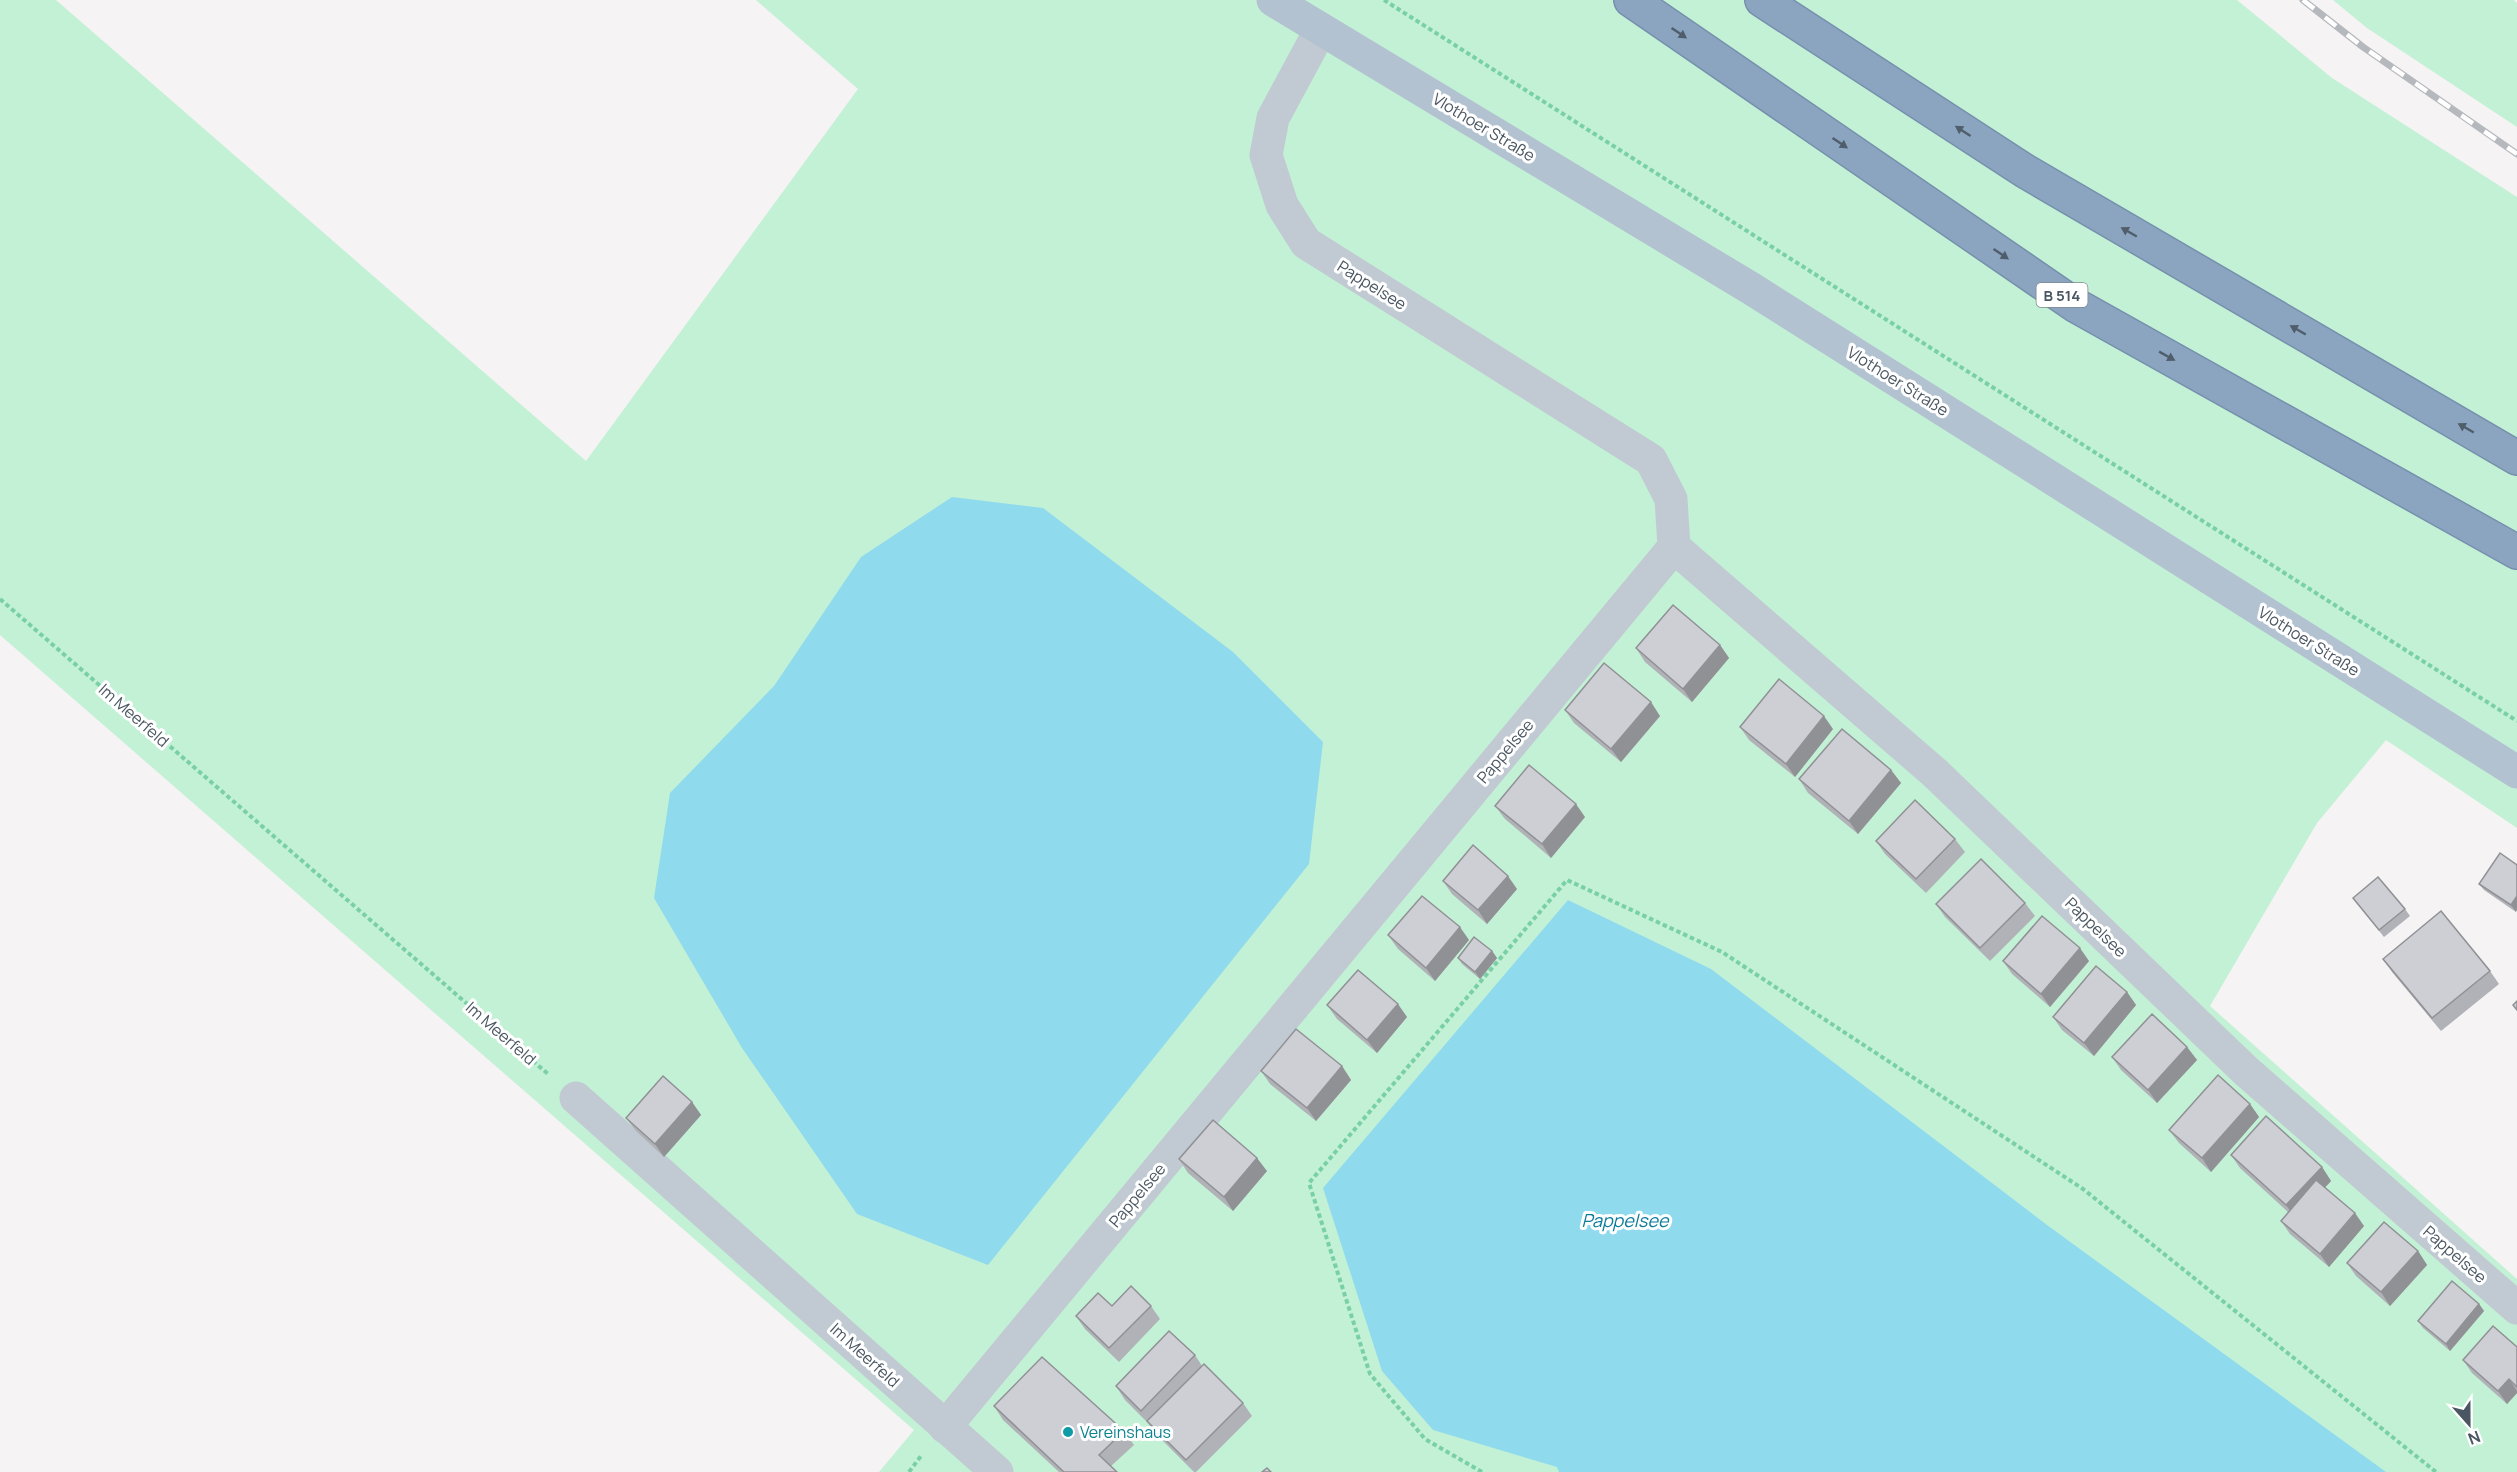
<svg xmlns="http://www.w3.org/2000/svg" width="2517" height="1472" viewBox="0 0 2517 1472" font-family="Manrope,sans-serif">
<rect width="100%" height="100%" fill="#f5f3f3"/>
<g fill="#c3f1d5">
<path d="M 0,0 L 56,0 L 586,461 L 858,89 L 756,0 L 2237,0 L 2332,78 L 2517,197 L 2517,828 L 2386,740 L 2317,823 L 2210,1006 L 2517,1279 L 2517,1472 L 879,1472 L 914,1430 L 0,635 Z"/>
<path d="M 2333,0 L 2514,0 L 2517,3 L 2517,127 L 2367,28 Z"/>
</g>
<g fill="#90daee">
<path d="M 952,497 L 1043,508 L 1233,652 L 1323,742 L 1309,864 L 988,1265 L 857,1214 L 742,1048 L 654,898 L 670,793 L 774,686 L 861,557 Z"/>
<path d="M 1568,900 L 1711,969 L 2047,1225 L 2386,1472 L 1559,1472 L 1557,1467 L 1433,1430 L 1382,1371 L 1323,1188 Z"/>
</g>
<g fill="none" stroke-linecap="round" stroke-linejoin="round">
<g stroke="#7690ad" stroke-width="36">
<g id="highway">
<path d="M 1631,0 L 2075,305 L 2517,552"/>
<path d="M 1762,0 L 2025,171 L 2517,458"/>
</g>
</g>
<g stroke="#7ad0a6" stroke-width="4" stroke-dasharray="4.5 3" stroke-linecap="butt">
<path d="M 1384,0 L 2517,721"/>
<path d="M 0,599 L 548,1074"/>
<path d="M 909,1472 L 921,1456"/>
<path d="M 1482,1472 L 1425,1439 L 1370,1374 L 1309,1183 L 1567,880 L 1722,952 L 2083,1189 L 2436,1472"/>
</g>
<g stroke="#c1cad2" stroke-width="33">
<path d="M 1674,547 L 1935,773 L 2246,1071 L 2517,1308"/>
<path d="M 576,1098 L 997,1472"/>
<path d="M 945,1427 L 1674,547 L 1671,499 L 1651,460 L 1306,243 L 1282,205 L 1266,155 L 1273,118 L 1321,29"/>
</g>
<path stroke="#b3c2d1" stroke-width="33" d="M 1273,0 L 1752,289 L 2517,772"/>
<use href="#highway" stroke="#8ba5c1" stroke-width="33"/>
<g stroke="#b5b8bd" stroke-width="7">
<path id="rail" d="M 2303,0 L 2363,47 L 2517,154"/>
</g>
<use href="#rail" stroke="#fff" stroke-width="4.5" stroke-dasharray="14" stroke-linecap="butt"/>
</g>
<g fill="#b0b2b7">
<path d="M 1720,645 L 1729,658 L 1692,702 L 1645,662 L 1636,648 Z"/>
<path d="M 1565,710 L 1660,716 L 1621,762 L 1574,723 Z"/>
<path d="M 1740,727 L 1833,729 L 1795,777 L 1749,740 Z"/>
<path d="M 1891,770 L 1901,783 L 1858,834 L 1808,793 L 1799,779 Z"/>
<path d="M 1495,806 L 1585,817 L 1551,858 L 1505,819 Z"/>
<path d="M 1955,839 L 1965,852 L 1926,893 L 1885,854 L 1876,841 Z"/>
<path d="M 2517,865 L 2516,912 L 2484,890 L 2479,884 Z"/>
<path d="M 1443,881 L 1517,889 L 1487,924 L 1452,894 Z"/>
<path d="M 2353,898 L 2405,909 L 2410,916 L 2384,937 Z"/>
<path d="M 2025,903 L 2035,916 L 1990,961 L 1945,917 L 1936,904 Z"/>
<path d="M 1388,935 L 1469,940 L 1435,981 L 1398,949 Z"/>
<path d="M 1492,951 L 1497,958 L 1480,979 L 1462,964 L 1458,958 Z"/>
<path d="M 2383,959 L 2490,971 L 2499,984 L 2441,1031 L 2392,972 Z"/>
<path d="M 2003,961 L 2089,961 L 2050,1007 L 2012,974 Z"/>
<path d="M 2127,992 L 2136,1005 L 2094,1056 L 2062,1030 L 2053,1017 Z"/>
<path d="M 1327,1005 L 1407,1017 L 1377,1053 L 1337,1019 Z"/>
<path d="M 2187,1047 L 2197,1060 L 2157,1103 L 2121,1070 L 2112,1057 Z"/>
<path d="M 1342,1066 L 1351,1080 L 1316,1121 L 1270,1084 L 1261,1071 Z"/>
<path d="M 692,1102 L 701,1115 L 664,1157 L 636,1131 L 626,1118 Z"/>
<path d="M 2250,1104 L 2259,1117 L 2211,1172 L 2179,1143 L 2169,1130 Z"/>
<path d="M 2231,1155 L 2322,1167 L 2331,1181 L 2325,1187 L 2364,1226 L 2329,1267 L 2290,1234 L 2281,1221 L 2288,1212 L 2240,1168 Z"/>
<path d="M 1179,1159 L 1267,1171 L 1233,1211 L 1188,1173 Z"/>
<path d="M 2418,1251 L 2427,1265 L 2390,1306 L 2356,1276 L 2347,1263 Z"/>
<path d="M 2479,1304 L 2484,1311 L 2450,1351 L 2423,1328 L 2418,1321 Z"/>
<path d="M 1151,1306 L 1160,1319 L 1119,1362 L 1085,1329 L 1076,1316 Z"/>
<path d="M 2517,1347 L 2517,1393 L 2507,1404 L 2472,1373 L 2463,1360 Z"/>
<path d="M 1195,1355 L 1202,1366 L 1243,1403 L 1252,1416 L 1196,1472 L 1194,1472 L 1156,1434 L 1147,1422 L 1125,1400 L 1116,1386 Z"/>
<path d="M 994,1406 L 1124,1431 L 1134,1445 L 1111,1466 L 1117,1472 L 1059,1472 L 1003,1420 Z"/>
</g>
<g fill="#909195">
<path d="M 1720,645 L 1729,658 L 1692,702 L 1683,689 Z"/>
<path d="M 1651,702 L 1660,716 L 1621,762 L 1611,749 Z"/>
<path d="M 1824,716 L 1833,729 L 1795,777 L 1786,764 Z"/>
<path d="M 1891,770 L 1901,783 L 1858,834 L 1849,821 Z"/>
<path d="M 1576,804 L 1585,817 L 1551,858 L 1542,844 Z"/>
<path d="M 1508,876 L 1517,889 L 1487,924 L 1478,910 Z"/>
<path d="M 2517,896 L 2517,910 L 2516,912 L 2511,905 Z"/>
<path d="M 1460,927 L 1469,940 L 1435,981 L 1426,968 Z"/>
<path d="M 2080,948 L 2089,961 L 2050,1007 L 2041,994 Z"/>
<path d="M 1492,951 L 1497,958 L 1480,979 L 1475,972 Z"/>
<path d="M 2127,992 L 2136,1005 L 2094,1056 L 2084,1043 Z"/>
<path d="M 1398,1004 L 1407,1017 L 1377,1053 L 1367,1040 Z"/>
<path d="M 2187,1047 L 2197,1060 L 2157,1103 L 2148,1090 Z"/>
<path d="M 1342,1066 L 1351,1080 L 1316,1121 L 1307,1108 Z"/>
<path d="M 692,1102 L 701,1115 L 664,1157 L 655,1144 Z"/>
<path d="M 2250,1104 L 2259,1117 L 2211,1172 L 2202,1158 Z"/>
<path d="M 1257,1158 L 1267,1171 L 1233,1211 L 1224,1197 Z"/>
<path d="M 2322,1167 L 2331,1181 L 2296,1219 L 2286,1205 Z"/>
<path d="M 2355,1213 L 2364,1226 L 2329,1267 L 2320,1254 Z"/>
<path d="M 2418,1251 L 2427,1265 L 2390,1306 L 2381,1292 Z"/>
<path d="M 2479,1304 L 2484,1311 L 2450,1351 L 2446,1344 Z"/>
<path d="M 2509,1379 L 2517,1391 L 2517,1393 L 2507,1404 L 2498,1391 Z"/>
</g>
<g fill="#cdcfd5" stroke="#909195" stroke-width="1.5">
<path d="M 1673,605 L 1720,645 L 1683,689 L 1636,648 Z"/>
<path d="M 1604,663 L 1651,702 L 1611,749 L 1565,710 Z"/>
<path d="M 1779,679 L 1824,716 L 1786,764 L 1740,727 Z"/>
<path d="M 1842,729 L 1891,770 L 1849,821 L 1799,779 Z"/>
<path d="M 1529,765 L 1576,804 L 1542,844 L 1495,806 Z"/>
<path d="M 1915,800 L 1955,839 L 1916,879 L 1876,841 Z"/>
<path d="M 1473,845 L 1508,876 L 1478,910 L 1443,881 Z"/>
<path d="M 2500,853 L 2517,865 L 2517,896 L 2511,905 L 2479,884 Z"/>
<path d="M 1981,859 L 2025,903 L 1980,948 L 1936,904 Z"/>
<path d="M 2378,877 L 2405,909 L 2379,930 L 2353,898 Z"/>
<path d="M 1422,896 L 1460,927 L 1426,968 L 1388,935 Z"/>
<path d="M 2441,911 L 2490,971 L 2432,1018 L 2383,959 Z"/>
<path d="M 2042,916 L 2080,948 L 2041,994 L 2003,961 Z"/>
<path d="M 1474,937 L 1492,951 L 1475,972 L 1458,958 Z"/>
<path d="M 2096,966 L 2127,992 L 2084,1043 L 2053,1017 Z"/>
<path d="M 1358,970 L 1398,1004 L 1367,1040 L 1327,1005 Z"/>
<path d="M 2517,1001 L 2517,1010 L 2513,1005 Z"/>
<path d="M 2152,1014 L 2187,1047 L 2148,1090 L 2112,1057 Z"/>
<path d="M 1296,1029 L 1342,1066 L 1307,1108 L 1261,1071 Z"/>
<path d="M 2218,1075 L 2250,1104 L 2202,1158 L 2169,1130 Z"/>
<path d="M 663,1076 L 692,1102 L 655,1144 L 626,1118 Z"/>
<path d="M 2266,1116 L 2322,1167 L 2286,1205 L 2231,1155 Z"/>
<path d="M 1213,1120 L 1257,1158 L 1224,1197 L 1179,1159 Z"/>
<path d="M 2316,1180 L 2355,1213 L 2320,1254 L 2281,1221 Z"/>
<path d="M 2384,1222 L 2418,1251 L 2381,1292 L 2347,1263 Z"/>
<path d="M 2452,1281 L 2479,1304 L 2446,1344 L 2418,1321 Z"/>
<path d="M 1131,1286 L 1151,1306 L 1109,1348 L 1076,1316 L 1098,1293 L 1112,1306 Z"/>
<path d="M 2493,1326 L 2517,1347 L 2517,1387 L 2509,1379 L 2498,1391 L 2463,1360 Z"/>
<path d="M 1169,1331 L 1195,1355 L 1141,1411 L 1116,1386 Z"/>
<path d="M 1042,1357 L 1124,1431 L 1099,1455 L 1117,1472 L 1064,1472 L 994,1406 Z"/>
<path d="M 1204,1364 L 1243,1403 L 1186,1460 L 1147,1421 Z"/>
<path d="M 1267,1468 L 1271,1472 L 1262,1472 Z"/>
</g>
<defs><path id="oneway-solid" d="M-6-.8H1V-3.2L6.5 0L1 3.2V.8H-6Z" transform="scale(1.5)"/></defs>
<g fill="#505e6b">
<use href="#oneway-solid" transform="translate(1679 33) rotate(34)"/>
<use href="#oneway-solid" transform="translate(1963 131) rotate(-147)"/>
<use href="#oneway-solid" transform="translate(1840 143) rotate(34)"/>
<use href="#oneway-solid" transform="translate(2129 232) rotate(-150)"/>
<use href="#oneway-solid" transform="translate(2001 254) rotate(34)"/>
<use href="#oneway-solid" transform="translate(2298 330) rotate(-150)"/>
<use href="#oneway-solid" transform="translate(2167 356) rotate(29)"/>
<use href="#oneway-solid" transform="translate(2466 428) rotate(-150)"/>
</g>
<circle fill="#0f9aa8" stroke="#fff" stroke-width="2" cx="1068" cy="1432" r="6"/>
<g text-anchor="middle" dominant-baseline="central" stroke-width="6" stroke-linejoin="round" paint-order="stroke">
<rect fill="#fff" stroke="#808990" stroke-width="1.5" x="2036.5" y="283" width="51" height="24" rx="4.5"/>
<g font-size="15" font-weight="bold" fill="#4a5661">
<text x="2062" y="295">B 514</text>
</g>
<g font-size="16" fill="#4a5661" stroke="#fff">
<text transform="translate(1484 127) rotate(31)">Vlothoer Straße</text>
<text transform="translate(1372 285) rotate(32)">Pappelsee</text>
<text transform="translate(1898 381) rotate(32)">Vlothoer Straße</text>
<text transform="translate(2309 641) rotate(32)">Vlothoer Straße</text>
<text transform="translate(134 715) rotate(41)">Im Meerfeld</text>
<text transform="translate(1505 751) rotate(-50)">Pappelsee</text>
<text transform="translate(2096 927) rotate(44)">Pappelsee</text>
<text transform="translate(501 1033) rotate(41)">Im Meerfeld</text>
<text transform="translate(1137 1195) rotate(-50)">Pappelsee</text>
<text transform="translate(2455 1254) rotate(41)">Pappelsee</text>
<text transform="translate(865 1355) rotate(42)">Im Meerfeld</text>
</g>
<g font-size="16" fill="#0d838f" stroke="#fff" text-anchor="start">
<text x="1080" y="1432">Vereinshaus</text>
</g>
<g font-size="18" font-style="italic" fill="#0c7c9b" stroke="#fff">
<text x="1625" y="1220">Pappelsee</text>
</g>
</g>
<g transform="translate(2469 1424) rotate(159)" stroke="#ffffff" stroke-width="4.5" paint-order="stroke">
<path d="M0-4.5L10 22L0 15L-10 22Z" fill="#4a5661"/>
<text y="-9" font-size="16" font-weight="bold" text-anchor="middle" fill="#4a5661">N</text>
</g>
</svg>
